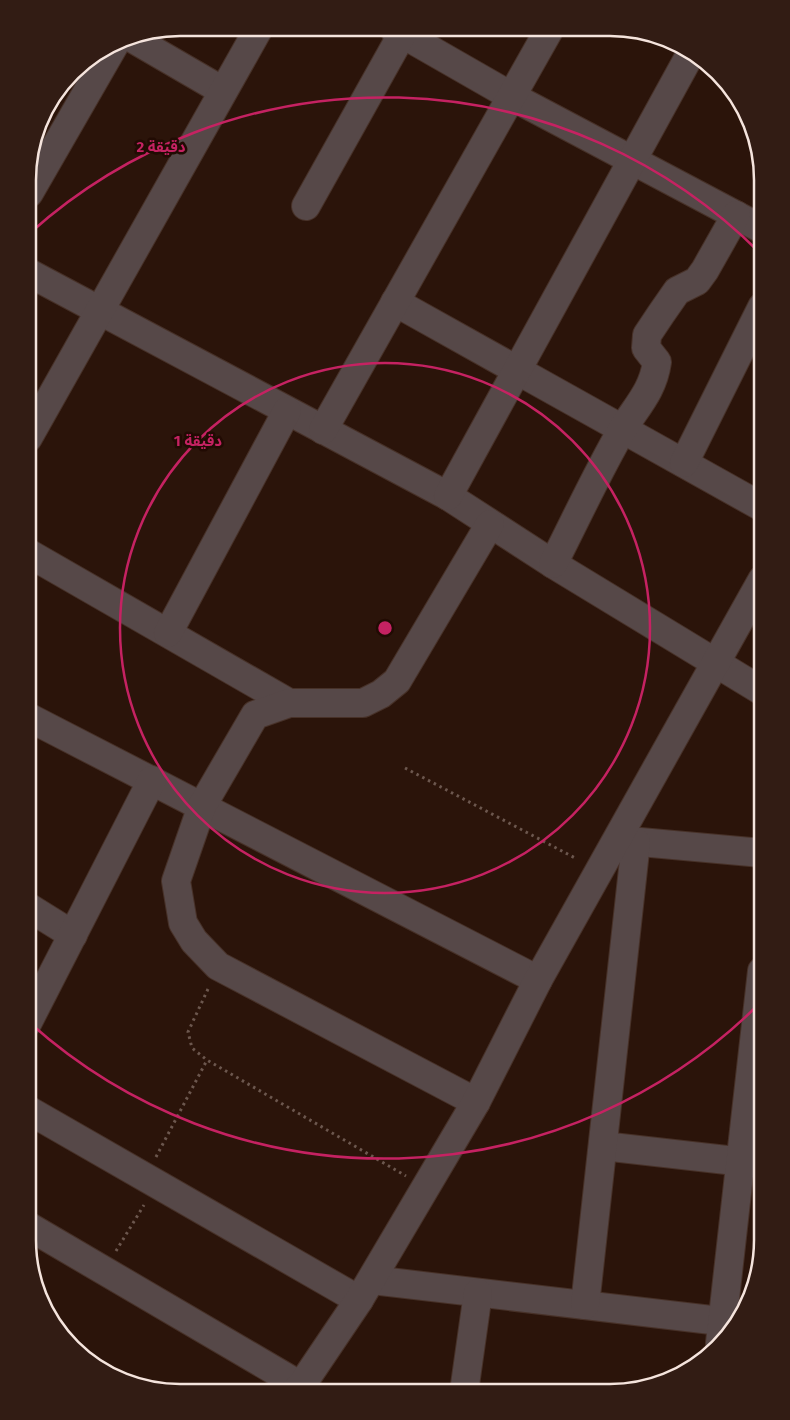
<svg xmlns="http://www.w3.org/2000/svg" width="790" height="1420" viewBox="0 0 790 1420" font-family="'Fira Sans','Noto Sans Arabic',sans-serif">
<rect width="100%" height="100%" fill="#2b140a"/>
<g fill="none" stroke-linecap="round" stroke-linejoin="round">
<g stroke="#473128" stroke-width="30">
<g id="minor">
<path d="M 394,29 L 511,96 L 762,229"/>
<path d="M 130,37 L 223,91"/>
<path d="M 29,193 L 116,42"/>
<path d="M 306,206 L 405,29"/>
<path d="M 29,273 L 448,496 L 553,564 L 762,691"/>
<path d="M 395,302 L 762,507"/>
<path d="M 323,430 L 549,30"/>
<path d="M 28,438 L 259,28"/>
<path d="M 684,463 L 762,307"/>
<path d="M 448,496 L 690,55"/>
<path d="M 28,553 L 289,703"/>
<path d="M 553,564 C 576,519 597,473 622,430 C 636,407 653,391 657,362 L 646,348 L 647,335 L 661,314 L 677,291 L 697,281 L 705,270 L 736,215"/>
<path d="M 168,633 L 287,411"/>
<path d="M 28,717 L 538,980"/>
<path d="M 618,840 L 762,853"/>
<path d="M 28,907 L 73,935"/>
<path d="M 28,1022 L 152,780"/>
<path d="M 476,1102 L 218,966 L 194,941 L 183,923 L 176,881 L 202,806 L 255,715 L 289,703 L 363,703 L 381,694 L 397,681 L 490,524"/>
<path d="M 28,1110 L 359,1300"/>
<path d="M 603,1146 L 762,1164"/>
<path d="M 28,1226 L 301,1386"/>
<path d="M 372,1280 L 737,1323"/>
<path d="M 585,1305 L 636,842"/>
<path d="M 720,1343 L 762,971"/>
<path d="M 294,1392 L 301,1386 L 359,1300 L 476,1102 L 538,980 L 762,580"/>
<path d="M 464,1392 L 478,1293"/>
</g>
</g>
<g stroke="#6c574e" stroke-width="3" stroke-dasharray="2.5 4" stroke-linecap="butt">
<path d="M 405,768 L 577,859"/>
<path d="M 208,989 L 188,1032 L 192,1048 L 207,1060 L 406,1176"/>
<path d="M 156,1157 L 207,1060"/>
<path d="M 116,1251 L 144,1205"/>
</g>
<use href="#minor" stroke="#564848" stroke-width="28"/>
</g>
<g fill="none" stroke="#c52262" stroke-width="2.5">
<circle cx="385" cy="628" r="265"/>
<path d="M760 1003A531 531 0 0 1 30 1023M30 233A531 531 0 0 1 760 253"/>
</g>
<path d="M0 0H790V1420H0ZM180 36H610A144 144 0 0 1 754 180V1240A144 144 0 0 1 610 1384H180A144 144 0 0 1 36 1240V180A144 144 0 0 1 180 36Z" fill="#321c14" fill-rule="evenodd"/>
<path fill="none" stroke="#f5e4dd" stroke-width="2.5" d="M180 36H610A144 144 0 0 1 754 180V1240A144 144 0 0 1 610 1384H180A144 144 0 0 1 36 1240V180A144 144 0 0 1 180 36Z"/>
<circle cx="385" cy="628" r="8" fill="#c52262" stroke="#210b03" stroke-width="2.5"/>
<g font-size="15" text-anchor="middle" font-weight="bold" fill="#c52262" stroke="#210b03" stroke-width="5" stroke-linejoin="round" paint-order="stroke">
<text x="161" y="152">2 دقيقة</text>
<text x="198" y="446">1 دقيقة</text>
</g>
</svg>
